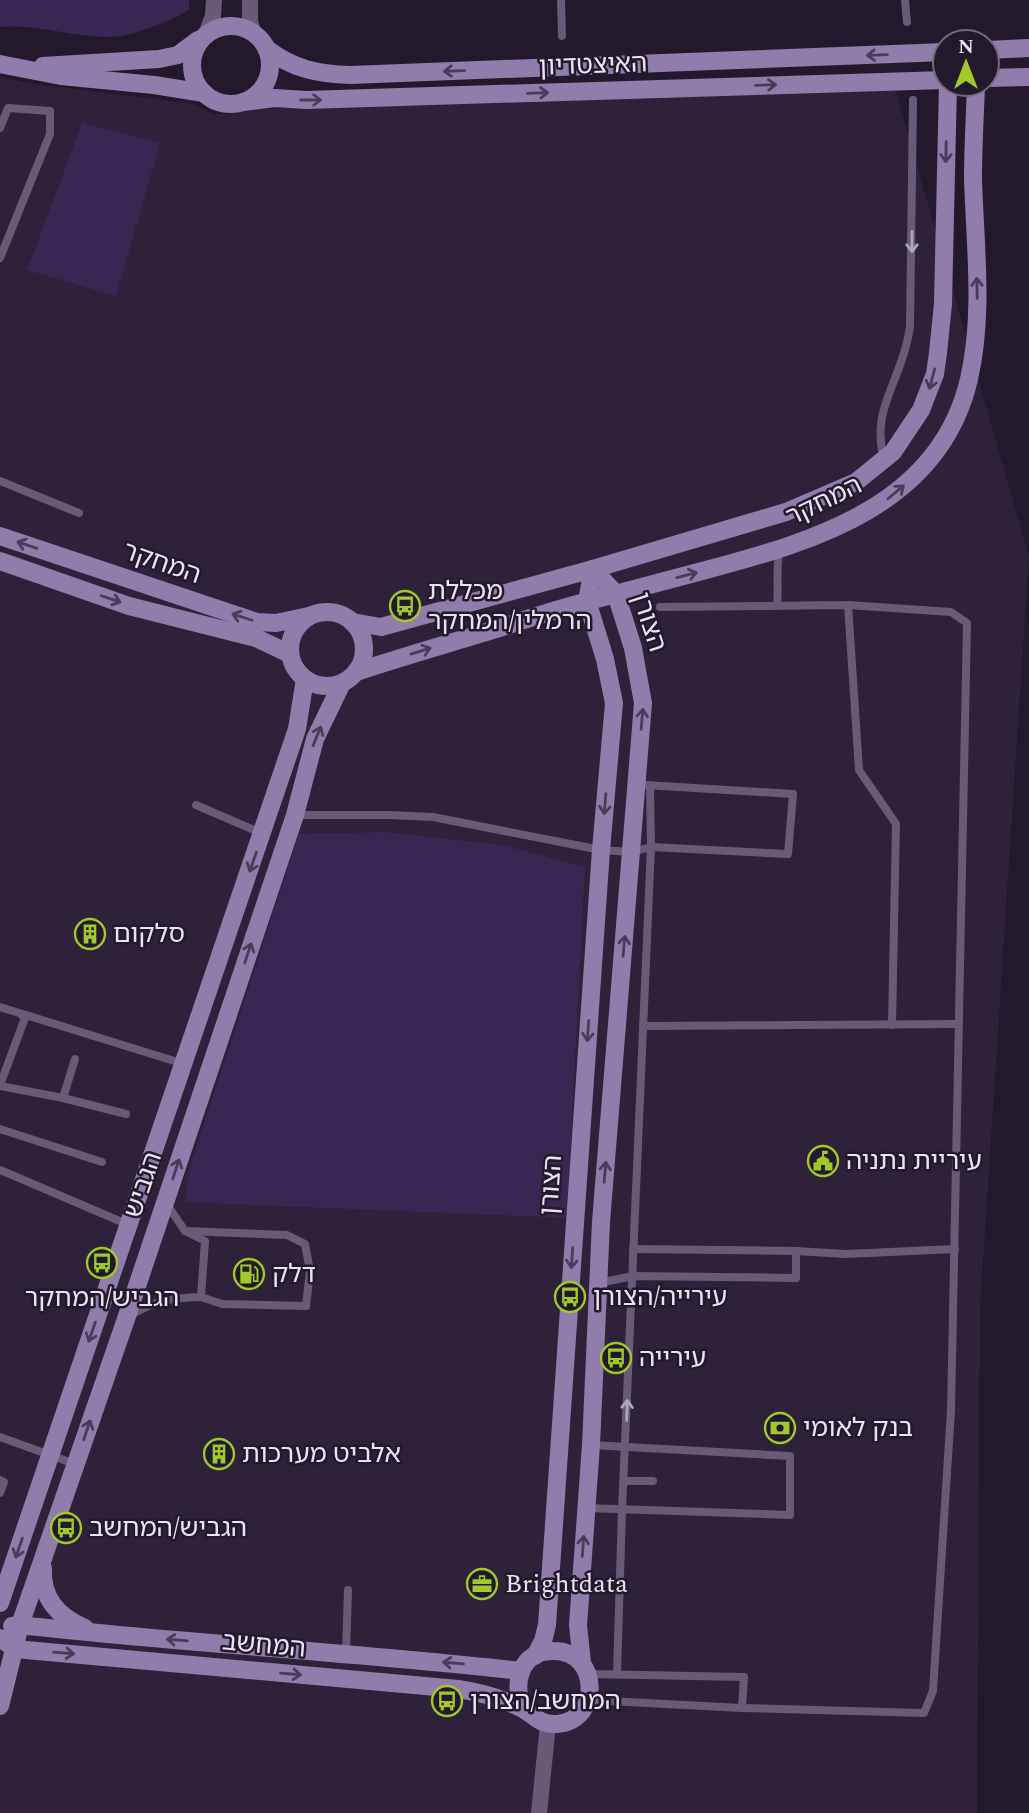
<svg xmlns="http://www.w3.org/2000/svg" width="1029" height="1813" viewBox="0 0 1029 1813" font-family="Spectral,'Noto Sans Hebrew',serif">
<rect width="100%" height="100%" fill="#221a2c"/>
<path fill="#2d223a" d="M 0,76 L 27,83 L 194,104 L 213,114 L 229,114 L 258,109 L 895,89 L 1029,556 L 980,1308 L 977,1813 L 0,1813 Z"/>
<g fill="#3a2652">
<path d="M 0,0 L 189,0 L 189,10 C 169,21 131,38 108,37 C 71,37 37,24 0,27 Z"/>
<path d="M 82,123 L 160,143 L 116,296 L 27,270 Z"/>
<path d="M 385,832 L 503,845 L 585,867 L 567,1218 L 185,1202 L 190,1166 L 299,834 Z"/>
</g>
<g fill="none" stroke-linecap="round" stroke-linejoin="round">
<g stroke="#675b78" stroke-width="8">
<path d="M 561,0 L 562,36"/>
<path d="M 905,0 L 907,22"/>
<path d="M 0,128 L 8,108 L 50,111 L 50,134 L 0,258"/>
<path d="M 884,459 C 873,418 890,396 902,359 C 906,349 908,338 910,327 L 913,100"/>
<path d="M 0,481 L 79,513"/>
<path d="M 777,605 C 779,586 775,568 780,550"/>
<path d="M 848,605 L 859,770 L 896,824 L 892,1025"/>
<path d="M 660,607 L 848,605 L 951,612 L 967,623 L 951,1410 L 933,1691 L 924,1713 L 742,1708"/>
<path d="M 196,805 L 261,833"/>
<path d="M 295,815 L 387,815 L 433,817 L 601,850 L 632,852 L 651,847 L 788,854 L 793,794 L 645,785"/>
<path d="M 0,1007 L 184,1064"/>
<path d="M 643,1026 L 958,1024"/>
<path d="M 0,1085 L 26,1015 L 22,1015"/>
<path d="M 0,1086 L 63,1098 L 126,1114"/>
<path d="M 63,1098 L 75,1059"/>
<path d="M 0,1129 L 102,1162"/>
<path d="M 0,1170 L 129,1225"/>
<path d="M 185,1231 L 287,1235 L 305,1244 L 310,1271 L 306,1306 L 222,1304 L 201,1297"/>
<path d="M 796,1251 L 846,1254 L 955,1249"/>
<path d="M 599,1283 L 633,1276 L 796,1278 L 796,1251 L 633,1249"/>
<path d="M 131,1315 C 155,1300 173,1298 201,1297 L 205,1241 L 185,1231 L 166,1203"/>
<path d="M 0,1437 L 75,1464"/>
<path d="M 0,1480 L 4,1482 L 0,1493"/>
<path d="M 624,1481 L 653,1481"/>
<path d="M 586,1508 L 790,1515 L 790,1456 L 591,1445"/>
<path d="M 346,1653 L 348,1590"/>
<path d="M 589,1674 L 744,1677 L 742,1708 L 589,1700"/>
<path d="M 617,1674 L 622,1510 L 651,847 L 650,787"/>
</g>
<g stroke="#675b78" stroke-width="16">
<path d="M 250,0 L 250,21 L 253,32"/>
<path d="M 206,34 L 213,16 L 214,0"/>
<path d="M 539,1813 L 548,1724"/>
</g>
<g stroke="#907dac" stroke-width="18">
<circle cx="231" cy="65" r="39"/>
<path d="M 267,49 C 293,69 318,74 350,75 L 945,52"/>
<path d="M 987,50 L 1029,48"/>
<path d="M 0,64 L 61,76 L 154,85 L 204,93"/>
<path d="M 43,66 L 159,59 L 178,55 L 198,40"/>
<path d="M 987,78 L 1029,77"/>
<path d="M 243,102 L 275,98 L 306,100 L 945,80"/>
<path d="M 0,536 L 257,622 L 276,623 L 309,616"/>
<path d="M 0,561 L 129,606 L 256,638 L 290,654"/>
<circle cx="327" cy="649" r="37"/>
<path d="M 352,622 L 381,627 L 593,569 L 786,512 L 856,482 L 893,452 L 921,410 L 935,374 L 938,353 L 943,304 L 948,84"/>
<path d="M 356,672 C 401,657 447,644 493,630 C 524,620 556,609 589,601 C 628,591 667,580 706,570 C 815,541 940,505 969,379 C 984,314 975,245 973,179 C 973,147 975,116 976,84"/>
<path d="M 43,1568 C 41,1598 58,1617 85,1628"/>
<path d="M 0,1603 L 297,729 L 305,679"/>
<path d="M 12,1626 L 20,1625 C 187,1644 354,1652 521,1671"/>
<path d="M 0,1638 L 15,1649 L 458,1689 C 479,1692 500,1698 519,1707 C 535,1714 537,1725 557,1724 C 602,1721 600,1651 554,1651 C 521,1650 512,1682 523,1708"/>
<path d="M 535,1656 L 543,1641 L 547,1625 L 601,850 L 614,703 L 605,659 L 587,601 L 593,569"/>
<path d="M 582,1663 L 578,1625 L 591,1445 L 601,1222 L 643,703 L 633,648 L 616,594 L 593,569"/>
<path d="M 0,1706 L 20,1625 L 126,1319 L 295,815 L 315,739 L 342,683"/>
</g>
</g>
<defs><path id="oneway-shaft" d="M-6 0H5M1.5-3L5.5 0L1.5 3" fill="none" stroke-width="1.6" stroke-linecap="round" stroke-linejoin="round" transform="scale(1.75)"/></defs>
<g stroke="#483d59">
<use href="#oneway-shaft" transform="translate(877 55) rotate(178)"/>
<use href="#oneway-shaft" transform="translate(454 71) rotate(178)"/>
<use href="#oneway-shaft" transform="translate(766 85) rotate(-2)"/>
<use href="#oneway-shaft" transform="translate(538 93) rotate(-2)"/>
<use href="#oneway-shaft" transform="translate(311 100)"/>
<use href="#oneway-shaft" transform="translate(946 152) rotate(91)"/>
<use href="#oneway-shaft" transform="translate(977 288) rotate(-91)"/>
<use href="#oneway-shaft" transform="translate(932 379) rotate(105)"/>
<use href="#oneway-shaft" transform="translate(896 492) rotate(-40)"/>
<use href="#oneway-shaft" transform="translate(27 545) rotate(-161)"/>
<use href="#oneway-shaft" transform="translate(687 575) rotate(-14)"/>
<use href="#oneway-shaft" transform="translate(111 599) rotate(19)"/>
<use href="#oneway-shaft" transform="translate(242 617) rotate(-162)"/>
<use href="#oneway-shaft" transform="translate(421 651) rotate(-17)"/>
<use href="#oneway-shaft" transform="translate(642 719) rotate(-85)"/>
<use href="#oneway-shaft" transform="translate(317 736) rotate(-68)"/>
<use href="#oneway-shaft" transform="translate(605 804) rotate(95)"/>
<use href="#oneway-shaft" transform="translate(253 862) rotate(109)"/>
<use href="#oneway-shaft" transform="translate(624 946) rotate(-85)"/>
<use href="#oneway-shaft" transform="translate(248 953) rotate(-72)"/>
<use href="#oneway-shaft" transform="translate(588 1031) rotate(94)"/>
<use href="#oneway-shaft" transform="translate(176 1169) rotate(-72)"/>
<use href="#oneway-shaft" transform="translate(605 1172) rotate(-85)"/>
<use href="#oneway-shaft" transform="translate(572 1258) rotate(94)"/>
<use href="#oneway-shaft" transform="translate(92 1332) rotate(109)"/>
<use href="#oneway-shaft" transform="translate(87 1430) rotate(-71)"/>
<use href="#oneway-shaft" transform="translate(583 1546) rotate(-86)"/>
<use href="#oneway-shaft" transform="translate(19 1548) rotate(109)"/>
<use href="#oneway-shaft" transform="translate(177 1640) rotate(-175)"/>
<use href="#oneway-shaft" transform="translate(64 1653) rotate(5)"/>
<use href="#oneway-shaft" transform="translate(453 1663) rotate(-175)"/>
<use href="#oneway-shaft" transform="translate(291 1674) rotate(5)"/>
</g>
<g stroke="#aea6bb">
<use href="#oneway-shaft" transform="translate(912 242) rotate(90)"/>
<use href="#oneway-shaft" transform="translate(627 1410) rotate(-88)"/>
</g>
<defs>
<g id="bus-ring" transform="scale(1.575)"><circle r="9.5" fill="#221a2c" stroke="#a1c92a" stroke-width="1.5"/><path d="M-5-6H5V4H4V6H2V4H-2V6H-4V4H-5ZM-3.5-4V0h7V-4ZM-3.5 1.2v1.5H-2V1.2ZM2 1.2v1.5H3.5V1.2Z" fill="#a1c92a"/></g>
<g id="building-ring" transform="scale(1.575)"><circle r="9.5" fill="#221a2c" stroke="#a1c92a" stroke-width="1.5"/><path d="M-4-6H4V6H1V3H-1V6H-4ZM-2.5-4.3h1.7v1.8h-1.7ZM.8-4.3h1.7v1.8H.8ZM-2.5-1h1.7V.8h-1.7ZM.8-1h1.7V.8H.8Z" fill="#a1c92a"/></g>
<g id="civic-ring" transform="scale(1.575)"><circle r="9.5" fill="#221a2c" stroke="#a1c92a" stroke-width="1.5"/><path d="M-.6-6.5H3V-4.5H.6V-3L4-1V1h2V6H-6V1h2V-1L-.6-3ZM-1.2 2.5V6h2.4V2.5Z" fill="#a1c92a"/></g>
<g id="fuel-ring" transform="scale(1.575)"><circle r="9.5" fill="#221a2c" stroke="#a1c92a" stroke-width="1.5"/><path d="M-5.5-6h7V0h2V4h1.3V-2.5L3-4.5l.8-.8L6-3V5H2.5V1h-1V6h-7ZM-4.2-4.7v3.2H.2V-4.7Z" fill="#a1c92a"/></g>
<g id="bank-ring" transform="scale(1.575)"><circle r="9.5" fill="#221a2c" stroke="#a1c92a" stroke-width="1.5"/><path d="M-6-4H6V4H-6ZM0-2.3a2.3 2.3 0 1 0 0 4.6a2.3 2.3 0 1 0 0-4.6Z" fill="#a1c92a"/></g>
<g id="office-ring" transform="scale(1.575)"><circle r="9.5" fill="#221a2c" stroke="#a1c92a" stroke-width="1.5"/><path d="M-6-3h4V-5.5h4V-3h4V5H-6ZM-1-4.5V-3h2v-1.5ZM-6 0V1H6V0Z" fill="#a1c92a"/></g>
</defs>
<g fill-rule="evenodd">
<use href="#bus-ring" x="405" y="606"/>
<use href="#building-ring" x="90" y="934"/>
<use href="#civic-ring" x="823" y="1161"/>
<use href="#bus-ring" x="102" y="1263"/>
<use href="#fuel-ring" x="249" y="1274"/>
<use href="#bus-ring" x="570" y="1297"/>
<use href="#bus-ring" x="616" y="1358"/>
<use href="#bank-ring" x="780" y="1428"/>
<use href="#building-ring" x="219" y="1454"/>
<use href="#bus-ring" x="66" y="1528"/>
<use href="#office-ring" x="482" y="1584"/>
<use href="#bus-ring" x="447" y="1701"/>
</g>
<g text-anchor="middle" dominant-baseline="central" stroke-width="5" stroke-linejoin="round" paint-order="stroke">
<g font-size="26" fill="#e9e4f1" stroke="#221a2c">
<text transform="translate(593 65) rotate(-2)">האיצטדיון</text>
<text transform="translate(824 501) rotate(-26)">המחקר</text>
<text transform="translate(162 563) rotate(19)">המחקר</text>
<text transform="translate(649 622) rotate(72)">הצורן</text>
<text transform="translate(143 1185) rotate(-71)">הגביש</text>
<text transform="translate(551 1185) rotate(-86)">הצורן</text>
<text transform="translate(264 1645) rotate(5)">המחשב</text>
</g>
<g font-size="26" fill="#e9e4f1" stroke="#221a2c" text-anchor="start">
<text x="428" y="591">מכללת<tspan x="428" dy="30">הרמלין/המחקר</tspan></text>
<text x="113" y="934">סלקום</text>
<text x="846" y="1161">עיריית נתניה</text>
<text x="272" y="1274">דלק</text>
<text x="593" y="1297">עירייה/הצורן</text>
<text x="102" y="1298" text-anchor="middle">הגביש/המחקר</text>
<text x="639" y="1358">עירייה</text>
<text x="803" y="1428">בנק לאומי</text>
<text x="242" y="1454">אלביט מערכות</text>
<text x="89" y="1528">הגביש/המחשב</text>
<text x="505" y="1584">Brightdata</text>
<text x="470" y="1701">המחשב/הצורן</text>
</g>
</g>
<g transform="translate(966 63)"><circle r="33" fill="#221a2c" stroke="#726b7b" stroke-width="2"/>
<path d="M0-5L12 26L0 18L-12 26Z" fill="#a1c92a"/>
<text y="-10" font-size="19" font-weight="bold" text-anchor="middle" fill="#e9e4f1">N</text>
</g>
</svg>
